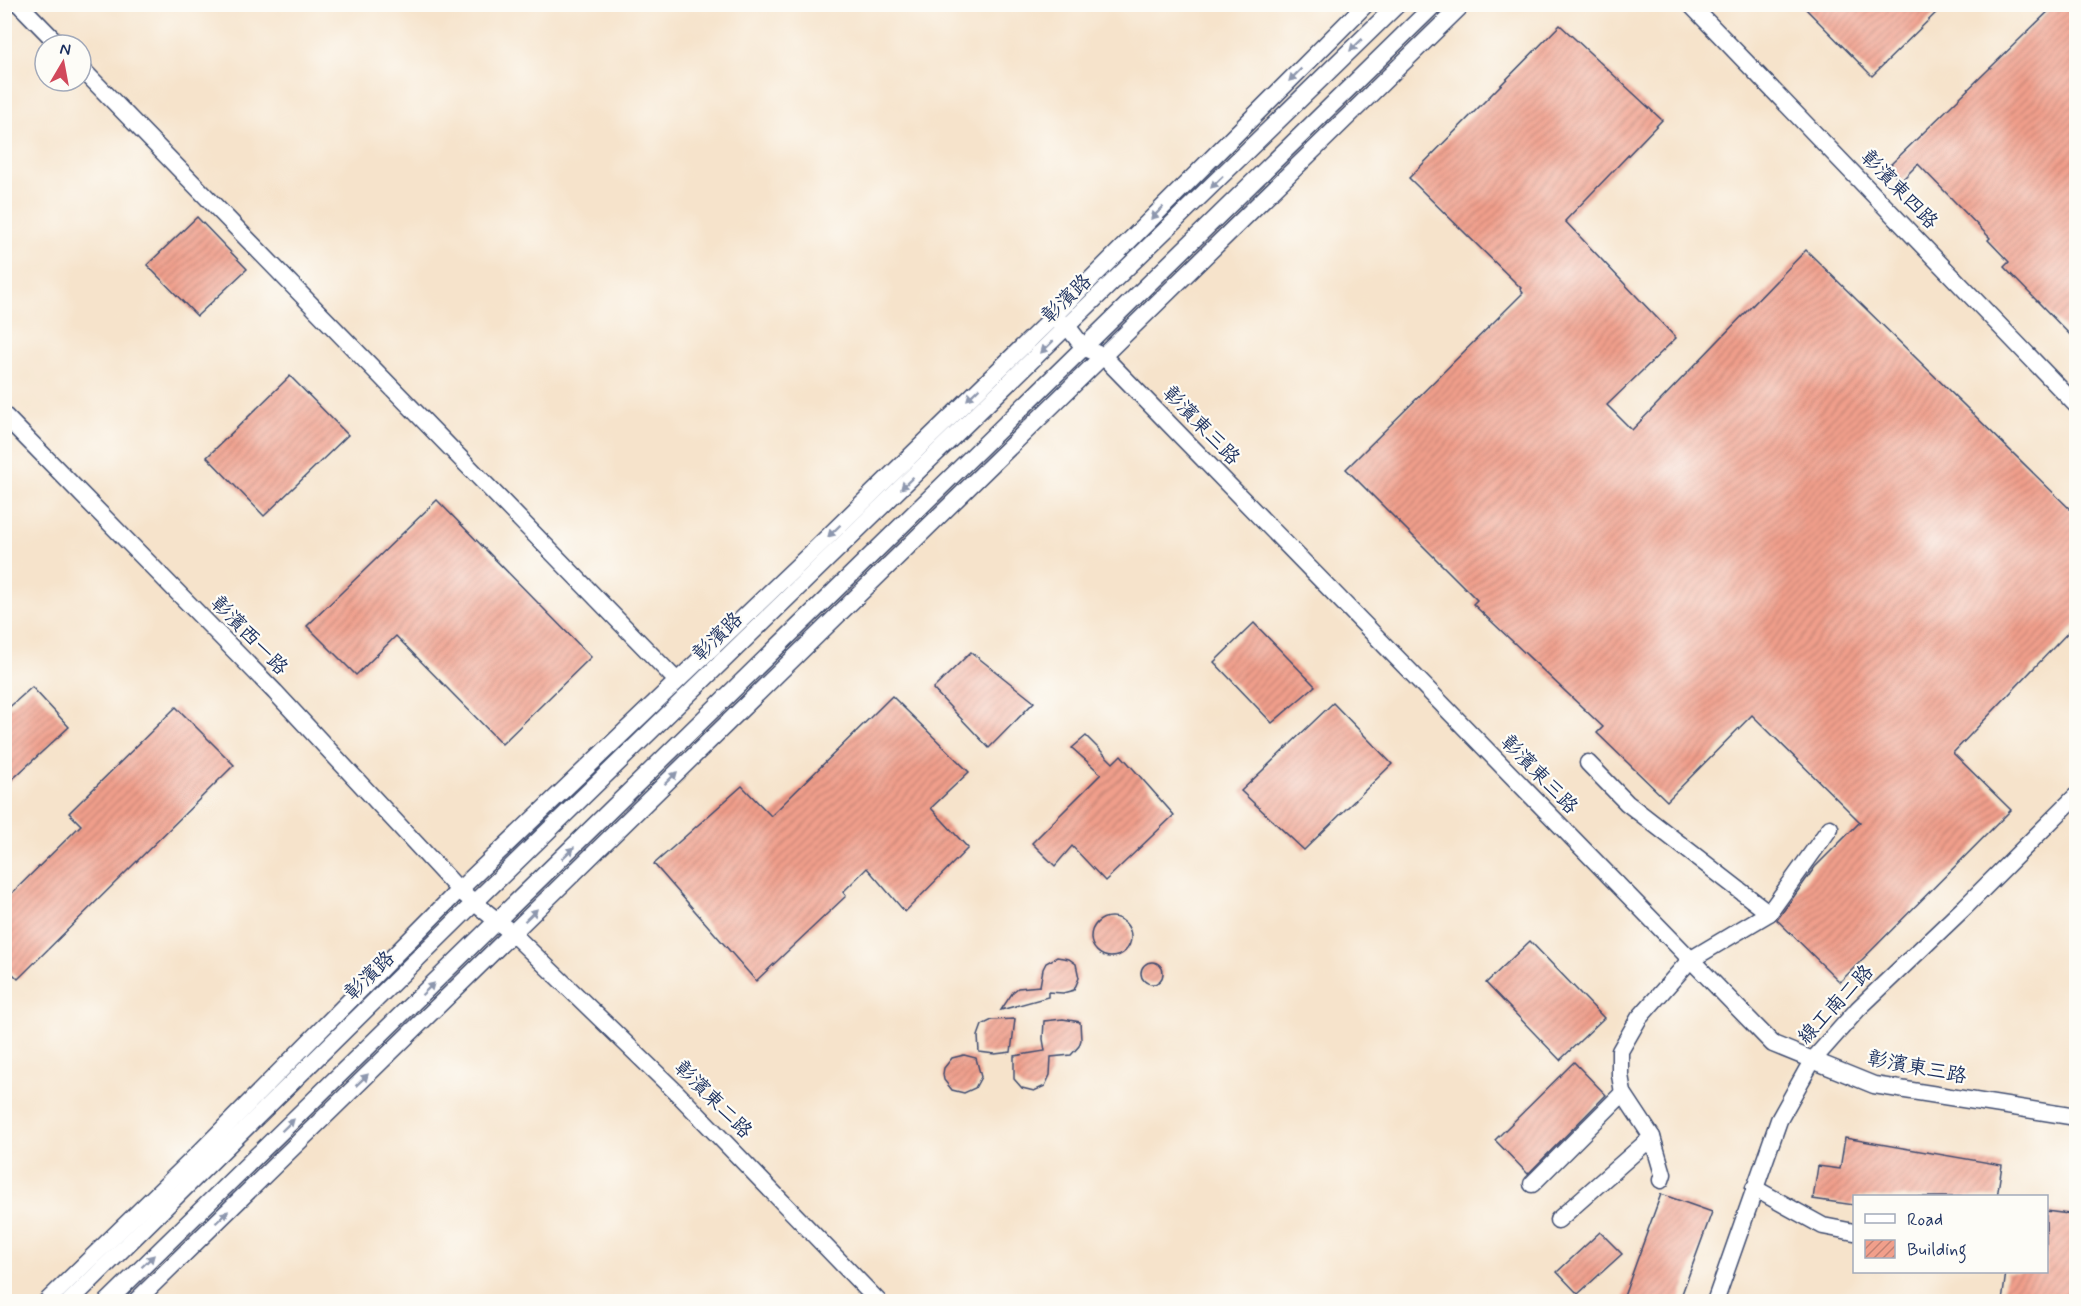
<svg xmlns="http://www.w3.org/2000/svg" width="2081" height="1306" viewBox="0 0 2081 1306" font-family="Mynerve,'LXGW WenKai TC',sans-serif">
<defs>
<pattern id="building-hatch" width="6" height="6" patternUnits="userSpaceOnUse" patternTransform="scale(1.5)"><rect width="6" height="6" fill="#f19f8b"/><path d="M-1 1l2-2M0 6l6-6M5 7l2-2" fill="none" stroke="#c28275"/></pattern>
</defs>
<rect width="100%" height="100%" fill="#fdfcf7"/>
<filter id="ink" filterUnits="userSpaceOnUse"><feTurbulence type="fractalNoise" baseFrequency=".0167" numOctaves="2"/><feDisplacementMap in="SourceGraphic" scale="12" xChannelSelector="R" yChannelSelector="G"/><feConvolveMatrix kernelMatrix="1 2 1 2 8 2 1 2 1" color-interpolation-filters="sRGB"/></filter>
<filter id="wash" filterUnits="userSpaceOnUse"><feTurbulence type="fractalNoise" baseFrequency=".008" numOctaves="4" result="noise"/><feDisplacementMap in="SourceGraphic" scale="24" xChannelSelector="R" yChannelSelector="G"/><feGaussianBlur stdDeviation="1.35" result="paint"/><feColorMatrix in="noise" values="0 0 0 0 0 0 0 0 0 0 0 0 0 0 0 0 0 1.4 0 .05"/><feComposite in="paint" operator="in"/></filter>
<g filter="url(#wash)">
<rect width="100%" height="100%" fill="#f6e3cb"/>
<g id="blocks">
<g fill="url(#building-hatch)">
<path d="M 1801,4 L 1945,4 L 1872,76 Z"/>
<path d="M 2056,4 L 2076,4 L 2076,341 L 2004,267 L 2009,262 L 1988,240 L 1990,238 L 1918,164 L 1901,181 L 1887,168 Z"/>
<path d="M 1560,25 L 1662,120 L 1565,221 L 1676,338 L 1607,405 L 1632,430 L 1806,250 L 2076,515 L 2076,624 L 1953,753 L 2011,810 L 1840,982 L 1777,920 L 1815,867 L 1860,822 L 1752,715 L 1667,801 L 1597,733 L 1603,727 L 1473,604 L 1477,600 L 1346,469 L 1523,293 L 1520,289 L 1521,288 L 1409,178 Z"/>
<path d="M 197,217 L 247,269 L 197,316 L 147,265 Z"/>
<path d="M 290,376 L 348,435 L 264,516 L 207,457 Z"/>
<path d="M 437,500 L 591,657 L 502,744 L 396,636 L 356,675 L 307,626 Z"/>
<path d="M 1254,623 L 1315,686 L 1272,723 L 1214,662 Z"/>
<path d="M 971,652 L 1034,702 L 989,748 L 933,689 Z"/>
<path d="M 32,687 L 69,727 L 4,787 L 4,712 Z"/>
<path d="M 892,696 L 969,772 L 931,808 L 968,848 L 905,912 L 867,868 L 843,892 L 846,896 L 756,981 L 654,864 L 742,786 L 771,816 Z"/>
<path d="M 1333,703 L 1392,764 L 1304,850 L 1241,791 Z"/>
<path d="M 176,707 L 234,765 L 18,979 L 4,965 L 4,901 L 81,825 L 69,813 Z"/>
<path d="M 1086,736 L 1113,763 L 1121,755 L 1174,815 L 1105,881 L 1072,846 L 1055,866 L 1032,843 L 1101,774 L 1072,748 Z"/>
<circle cx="1111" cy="937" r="20"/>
<path d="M 1530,941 L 1604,1018 L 1560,1060 L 1486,983 Z"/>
<path d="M 1057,957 L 1069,959 L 1076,964 L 1079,978 L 1074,990 L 1063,993 L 1048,992 L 1048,997 L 1001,1010 L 1013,992 L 1018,988 L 1040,986 L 1043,969 L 1046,963 Z"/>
<circle cx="1152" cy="973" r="11"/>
<path d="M 1015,1019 L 1011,1052 L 995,1054 L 979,1052 L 978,1036 L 982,1025 L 992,1020 Z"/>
<path d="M 1063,1019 L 1080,1022 L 1081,1040 L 1079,1046 L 1071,1055 L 1051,1057 L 1050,1075 L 1045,1086 L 1034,1091 L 1022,1088 L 1014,1079 L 1014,1056 L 1045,1051 L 1043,1039 L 1044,1021 Z"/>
<path d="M 964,1055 L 976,1058 L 981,1077 L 975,1088 L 964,1093 L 952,1090 L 944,1080 L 943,1074 L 944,1068 L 952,1058 Z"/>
<path d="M 1574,1062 L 1606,1095 L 1528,1174 L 1495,1140 Z"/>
<path d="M 1845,1138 L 2002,1165 L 1997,1197 L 1854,1197 L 1854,1205 L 1813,1199 L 1818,1166 L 1840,1169 Z"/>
<path d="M 1661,1194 L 1712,1212 L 1679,1302 L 1622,1302 Z"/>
<path d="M 2046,1211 L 2076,1215 L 2076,1302 L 2002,1302 L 2006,1272 L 2046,1272 Z"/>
<path d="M 1600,1232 L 1622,1254 L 1578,1294 L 1557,1272 Z"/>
</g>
</g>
</g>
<g filter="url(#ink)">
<use href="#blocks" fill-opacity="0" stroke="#3c4a6e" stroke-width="1.5"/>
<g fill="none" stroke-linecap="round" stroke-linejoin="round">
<g stroke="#3c4a6e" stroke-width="19">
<g id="minor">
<path d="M 19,4 L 59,45"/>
<path d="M 1690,4 L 2076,405"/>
<path d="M 81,68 L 677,681"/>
<path d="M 1060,322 L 1068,327 L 1084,348 L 1103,356 L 1773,1044 L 1874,1085 L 2076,1117"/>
<path d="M 4,415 L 275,692 L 459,890 L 512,933 L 678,1094 L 879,1302"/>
<path d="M 1588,763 L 1627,803 L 1769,913"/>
<path d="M 1661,1180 L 1663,1174 L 1652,1137 L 1623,1093 L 1620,1075 L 1620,1051 L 1639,1018 L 1690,960 L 1769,913 L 1830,828"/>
<path d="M 1532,1184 L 1623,1093"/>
<path d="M 1754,1188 L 1823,1226 L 1854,1232"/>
<path d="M 1558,1220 L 1652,1137"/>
<path d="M 46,1302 L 201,1151 L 459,890 L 809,555 L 1053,317 L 1366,4"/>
<path d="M 69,1302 L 474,903 L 1398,4"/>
<path d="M 107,1302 L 1435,4"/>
<path d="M 135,1302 L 1463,4"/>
<path d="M 1715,1302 L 1779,1120 L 1812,1061 L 1858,1009 L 1965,907 L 2076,796"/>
</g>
</g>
<use href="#minor" stroke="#fff" stroke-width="16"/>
</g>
<defs><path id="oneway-solid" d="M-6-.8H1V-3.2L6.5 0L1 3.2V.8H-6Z" transform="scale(1.5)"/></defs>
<g fill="#8d97ae">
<use href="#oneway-solid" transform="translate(1356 45) rotate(136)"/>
<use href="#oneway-solid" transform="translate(1295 75) rotate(135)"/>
<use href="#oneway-solid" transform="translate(1217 182) rotate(136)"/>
<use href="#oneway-solid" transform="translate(1157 213) rotate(135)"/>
<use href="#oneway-solid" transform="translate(1047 347) rotate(136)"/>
<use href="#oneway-solid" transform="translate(973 394) rotate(136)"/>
<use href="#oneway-solid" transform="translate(907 483) rotate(136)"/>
<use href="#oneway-solid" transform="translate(834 531) rotate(136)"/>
<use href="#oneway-solid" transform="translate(671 778) rotate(-44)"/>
<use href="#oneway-solid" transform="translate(568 853) rotate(-44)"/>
<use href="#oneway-solid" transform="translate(531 915) rotate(-44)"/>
<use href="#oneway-solid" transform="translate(428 989) rotate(-44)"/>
<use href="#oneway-solid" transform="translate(362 1080) rotate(-44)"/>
<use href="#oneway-solid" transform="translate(288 1125) rotate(-44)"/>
<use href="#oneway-solid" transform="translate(222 1217) rotate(-44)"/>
<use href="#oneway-solid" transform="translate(148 1261) rotate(-44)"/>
</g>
</g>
<g text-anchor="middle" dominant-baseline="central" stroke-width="4.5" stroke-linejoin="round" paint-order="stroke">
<g font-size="20" fill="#1b2f5e" stroke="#fdfcf7">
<text transform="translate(1899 190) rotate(46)">彰濱東四路</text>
<text transform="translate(1067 299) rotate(-44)">彰濱路</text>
<text transform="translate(1201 426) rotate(46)">彰濱東三路</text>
<text transform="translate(249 636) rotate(46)">彰濱西一路</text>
<text transform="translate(718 637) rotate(-44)">彰濱路</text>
<text transform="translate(1539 775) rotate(46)">彰濱東三路</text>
<text transform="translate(370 976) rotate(-44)">彰濱路</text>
<text transform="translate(1836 1005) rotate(-47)">線工南二路</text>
<text transform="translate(1917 1068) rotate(11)">彰濱東三路</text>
<text transform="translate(713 1100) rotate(45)">彰濱東二路</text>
</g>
</g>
<rect width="2081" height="1306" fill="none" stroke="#fdfcf7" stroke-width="24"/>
<rect x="1853" y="1195" width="195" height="78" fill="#fdfcf7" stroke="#a3aaba" stroke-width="1.5"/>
<rect x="1865" y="1214" width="30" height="9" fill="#ffffff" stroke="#a3aaba" stroke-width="1.5"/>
<text x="1907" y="1225" font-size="18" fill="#1b2f5e">Road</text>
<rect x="1865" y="1240" width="30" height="18" fill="url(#building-hatch)" stroke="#a3aaba" stroke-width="1.5"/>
<text x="1907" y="1255" font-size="18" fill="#1b2f5e">Building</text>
<g transform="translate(63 63) rotate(10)"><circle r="28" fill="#fdfcf7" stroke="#a3aaba" stroke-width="1.5"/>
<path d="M0-4.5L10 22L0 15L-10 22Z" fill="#d1495b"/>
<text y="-9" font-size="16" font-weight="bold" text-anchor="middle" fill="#1b2f5e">N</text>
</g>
</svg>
